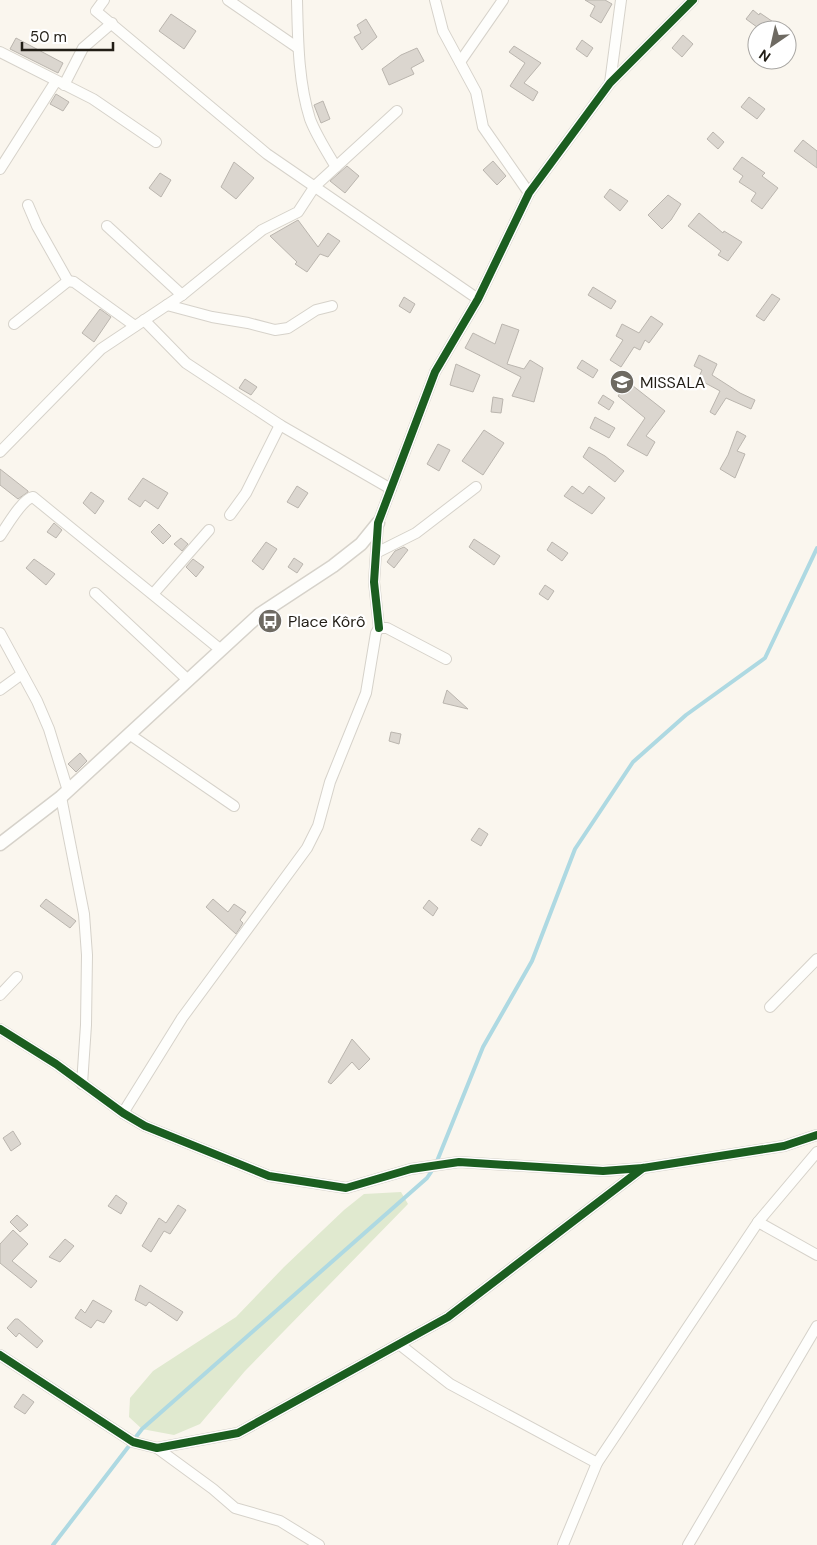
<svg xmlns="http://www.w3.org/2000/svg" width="817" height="1545" viewBox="0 0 817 1545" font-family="'DM Sans',sans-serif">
<rect width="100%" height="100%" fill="#faf6ee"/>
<path fill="#e0e9cf" d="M 401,1192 L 408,1204 L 245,1371 L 200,1424 L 174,1435 L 142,1429 L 129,1417 L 130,1398 L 153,1371 L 236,1317 L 284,1267 L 344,1210 L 364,1194 Z"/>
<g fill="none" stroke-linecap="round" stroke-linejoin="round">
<path stroke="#aed9e2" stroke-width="4" d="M 53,1545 L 142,1429 L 427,1178 L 435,1166 L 483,1047 L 532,961 L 575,849 L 633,762 L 686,715 L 765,658 L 817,548"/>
</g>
<g fill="#dbd6cf" stroke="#bab5ae">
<path d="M 585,0 L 605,0 L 612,4 L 601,23 L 590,16 L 595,6 Z"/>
<path d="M 753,10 L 759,15 L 760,13 L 785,30 L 761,30 L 746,19 Z"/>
<path d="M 171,14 L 196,31 L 184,49 L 159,31 Z"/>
<path d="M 366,19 L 377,37 L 362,50 L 354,37 L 361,33 L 357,25 Z"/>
<path d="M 683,35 L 693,44 L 682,57 L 672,48 Z"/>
<path d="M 16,38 L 63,63 L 58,73 L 10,49 Z"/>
<path d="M 582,40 L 593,48 L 587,57 L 576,49 Z"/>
<path d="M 514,46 L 541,63 L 524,83 L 538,92 L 533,101 L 510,86 L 525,63 L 509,52 Z"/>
<path d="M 417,48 L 424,61 L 411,68 L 414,74 L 389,85 L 382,69 L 401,55 Z"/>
<path d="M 56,94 L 69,102 L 63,111 L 50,104 Z"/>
<path d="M 749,97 L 765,109 L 757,119 L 741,107 Z"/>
<path d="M 323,101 L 330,119 L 321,123 L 314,105 Z"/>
<path d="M 713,132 L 724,142 L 718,149 L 707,139 Z"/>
<path d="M 803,140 L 817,151 L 817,168 L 794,151 Z"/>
<path d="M 742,157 L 765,173 L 762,176 L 778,188 L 762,209 L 751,201 L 756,193 L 739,182 L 743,176 L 733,169 Z"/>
<path d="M 493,161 L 506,176 L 497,185 L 483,170 Z"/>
<path d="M 234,162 L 254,178 L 236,199 L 221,187 Z"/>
<path d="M 347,166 L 359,176 L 345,193 L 330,181 Z"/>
<path d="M 160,173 L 171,180 L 161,197 L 149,188 Z"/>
<path d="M 610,189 L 628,201 L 620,211 L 604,197 Z"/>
<path d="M 668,195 L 681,204 L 671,220 L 662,229 L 648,215 Z"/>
<path d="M 699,213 L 723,233 L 724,231 L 742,242 L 728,261 L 718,255 L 721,251 L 688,226 Z"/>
<path d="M 298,220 L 318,247 L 328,233 L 340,241 L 328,257 L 320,254 L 307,272 L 295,264 L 297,262 L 270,236 Z"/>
<path d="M 593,287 L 616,301 L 611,309 L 588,295 Z"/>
<path d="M 772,294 L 780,299 L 764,321 L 756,316 Z"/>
<path d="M 404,297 L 415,304 L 410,313 L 399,306 Z"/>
<path d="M 100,309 L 111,317 L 94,342 L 82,333 Z"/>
<path d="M 651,316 L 663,324 L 649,343 L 645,340 L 640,350 L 634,347 L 621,367 L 610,360 L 623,340 L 616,336 L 622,324 L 639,333 Z"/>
<path d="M 502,324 L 519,330 L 507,364 L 524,369 L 530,360 L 543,368 L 534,402 L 512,396 L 521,377 L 465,348 L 473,333 L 495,344 Z"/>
<path d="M 699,355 L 717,364 L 712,375 L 740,393 L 755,400 L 751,409 L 726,398 L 715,415 L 710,412 L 720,391 L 698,379 L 702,370 L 694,366 Z"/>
<path d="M 582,360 L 598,370 L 593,378 L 577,368 Z"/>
<path d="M 456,364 L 480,375 L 473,392 L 450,385 Z"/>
<path d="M 245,379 L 257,387 L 251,395 L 239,388 Z"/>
<path d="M 628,382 L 665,411 L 646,436 L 655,442 L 647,456 L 627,445 L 645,418 L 618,396 Z"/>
<path d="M 603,395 L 614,402 L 609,410 L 598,403 Z"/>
<path d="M 493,397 L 503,399 L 501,413 L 491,412 Z"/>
<path d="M 595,417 L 615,428 L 609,438 L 590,428 Z"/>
<path d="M 484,430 L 504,443 L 483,475 L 462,461 Z"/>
<path d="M 737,431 L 746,436 L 737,451 L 745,454 L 735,478 L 720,469 L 728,455 Z"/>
<path d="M 438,444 L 450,450 L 439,471 L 427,464 Z"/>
<path d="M 589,447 L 605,456 L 624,471 L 615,482 L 583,457 Z"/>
<path d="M 0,469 L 28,491 L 28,492 L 18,499 L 0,485 Z"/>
<path d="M 143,478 L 168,493 L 158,509 L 145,500 L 140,507 L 128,499 Z"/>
<path d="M 297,486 L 308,493 L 298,508 L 287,502 Z"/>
<path d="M 572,486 L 583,494 L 589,486 L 605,498 L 592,514 L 564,496 Z"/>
<path d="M 91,492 L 104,501 L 95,514 L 83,503 Z"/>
<path d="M 54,523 L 62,530 L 56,538 L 47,532 Z"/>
<path d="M 159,524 L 171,536 L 163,544 L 151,532 Z"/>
<path d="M 181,538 L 188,544 L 182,551 L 174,544 Z"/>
<path d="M 474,539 L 500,556 L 494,565 L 469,547 Z"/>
<path d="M 266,542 L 277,549 L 263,570 L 252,561 Z"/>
<path d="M 552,542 L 568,553 L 562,561 L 547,550 Z"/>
<path d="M 404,547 L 408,550 L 394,568 L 387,562 L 395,551 Z"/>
<path d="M 294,558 L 303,564 L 297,573 L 288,567 Z"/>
<path d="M 34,559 L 55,574 L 46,585 L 26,568 Z"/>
<path d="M 193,559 L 204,567 L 196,577 L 186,567 Z"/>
<path d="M 545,585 L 554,591 L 548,600 L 539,594 Z"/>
<path d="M 447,690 L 468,709 L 443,703 Z"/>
<path d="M 391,732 L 401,734 L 399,744 L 389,741 Z"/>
<path d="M 80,753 L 87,761 L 76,772 L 68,764 Z"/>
<path d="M 479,828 L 488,834 L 481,846 L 471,840 Z"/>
<path d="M 46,899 L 76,921 L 70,928 L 40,906 Z"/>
<path d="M 213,899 L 228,912 L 234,904 L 246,912 L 240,920 L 243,923 L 236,934 L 206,907 Z"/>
<path d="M 429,900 L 438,908 L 433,916 L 423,908 Z"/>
<path d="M 352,1039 L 370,1059 L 359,1070 L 352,1062 L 331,1084 L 328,1082 Z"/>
<path d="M 13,1131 L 21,1144 L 11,1151 L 3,1138 Z"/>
<path d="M 116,1195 L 127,1203 L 121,1214 L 108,1206 Z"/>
<path d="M 178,1205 L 186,1210 L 170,1234 L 164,1231 L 151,1252 L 142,1246 L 159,1218 L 166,1223 Z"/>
<path d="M 17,1215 L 28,1225 L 20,1232 L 10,1222 Z"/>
<path d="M 13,1230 L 28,1244 L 12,1261 L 37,1281 L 31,1288 L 0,1263 L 0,1244 Z"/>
<path d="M 65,1239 L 74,1246 L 60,1262 L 49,1257 Z"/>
<path d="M 140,1285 L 183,1312 L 177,1321 L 149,1302 L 146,1306 L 135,1300 Z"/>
<path d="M 93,1300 L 112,1311 L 104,1323 L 97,1320 L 91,1328 L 75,1318 L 81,1309 L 85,1313 Z"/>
<path d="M 15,1319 L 18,1319 L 43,1341 L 37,1348 L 19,1333 L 16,1337 L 7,1328 Z"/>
<path d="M 23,1394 L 34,1402 L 25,1414 L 14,1407 Z"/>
</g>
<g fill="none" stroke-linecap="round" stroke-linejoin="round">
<g stroke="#d6d2ca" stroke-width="12">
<g id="minor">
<path d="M 104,0 L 96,11 L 267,154 L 478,299"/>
<path d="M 228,0 L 298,48"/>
<path d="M 297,0 C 298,39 298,81 310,119 C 316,135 327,152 336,167"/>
<path d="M 435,0 L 443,31 L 476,92 L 483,127 L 529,193"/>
<path d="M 0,52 L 93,99 L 156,142"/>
<path d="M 460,62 L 503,0"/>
<path d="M 610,83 L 621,0"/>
<path d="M 64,85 L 83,48 L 112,23"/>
<path d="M 0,169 L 56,81"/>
<path d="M 28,205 L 37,226 L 68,281"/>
<path d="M 107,226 L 182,295"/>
<path d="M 167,305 L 212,317 L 248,323 L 275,330 L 288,328 L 316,310 L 332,306"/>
<path d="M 144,320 L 186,363 L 280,425 L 391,489"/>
<path d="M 14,324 L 68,281 L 74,282 L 135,326"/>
<path d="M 0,452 L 101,349 L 182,295 L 262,230 L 298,212 L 315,186 L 397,111"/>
<path d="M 230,515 L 246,493 L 280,425"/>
<path d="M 0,536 C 7,526 22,499 33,497 L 221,650"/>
<path d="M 376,553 L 416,533 L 476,487"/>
<path d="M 95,593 L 188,680"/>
<path d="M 153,594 L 209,530"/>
<path d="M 379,628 L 374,582 L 378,523 L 435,372 L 478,299 L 529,193 L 610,83 L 693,0"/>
<path d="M 0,633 L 37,701 L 49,729 L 68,791"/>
<path d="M 0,690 L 22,674"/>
<path d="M 129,734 L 234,806"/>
<path d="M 61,797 L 84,914 L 87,955 L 86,1025 L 82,1084"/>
<path d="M 0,995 L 17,977"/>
<path d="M 770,1007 L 817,959"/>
<path d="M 0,1029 L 56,1064 L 123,1113 L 145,1126 L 269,1176 L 346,1188 L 411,1169 L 459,1162 L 603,1171 L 643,1168 L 784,1146 L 817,1135"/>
<path d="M 123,1113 L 182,1018 L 307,848 L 318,826 L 330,782 L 366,693 L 376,633 L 379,628 L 387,628 L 446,659"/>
<path d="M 758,1222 L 817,1255"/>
<path d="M 399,1344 L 450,1384 L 597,1463"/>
<path d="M 0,1355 L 133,1442 L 157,1448 L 238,1433 L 448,1317 L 643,1168"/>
<path d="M 157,1448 L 213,1489 L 235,1508 L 280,1521 L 319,1545"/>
<path d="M 563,1545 L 597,1463 L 758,1222 L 817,1152"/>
<path d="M 688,1545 L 817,1326"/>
</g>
</g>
<g stroke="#d6d2ca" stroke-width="15">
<path id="tertiary" d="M 0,844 L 61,797 L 260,614 L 333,566 L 361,544 L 378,523"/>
</g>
<use href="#minor" stroke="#fefefc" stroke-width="10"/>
<use href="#tertiary" stroke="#fefefc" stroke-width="12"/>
<g stroke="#fff" stroke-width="11">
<g id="cycleway">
<path d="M 379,628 L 374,582 L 378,523 L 435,372 L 478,299 L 529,193 L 610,83 L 693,0"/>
<path d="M 0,1029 L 56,1064 L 123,1113 L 145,1126 L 269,1176 L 346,1188 L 411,1169 L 459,1162 L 603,1171 L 643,1168 L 784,1146 L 817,1135"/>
<path d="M 0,1355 L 133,1442 L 157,1448 L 238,1433 L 448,1317 L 643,1168"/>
</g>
</g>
<use href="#cycleway" stroke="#1b5e20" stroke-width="8"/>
</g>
<defs>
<g id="school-disc" transform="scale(1.25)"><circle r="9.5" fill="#6e6a62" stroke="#fff"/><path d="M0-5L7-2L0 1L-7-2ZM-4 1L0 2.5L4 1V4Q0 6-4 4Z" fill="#fff"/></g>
<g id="bus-disc" transform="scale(1.25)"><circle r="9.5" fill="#6e6a62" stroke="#fff"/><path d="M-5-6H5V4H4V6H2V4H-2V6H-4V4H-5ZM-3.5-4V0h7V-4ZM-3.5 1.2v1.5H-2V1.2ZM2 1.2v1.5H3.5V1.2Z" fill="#fff"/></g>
</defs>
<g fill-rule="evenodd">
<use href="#school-disc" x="622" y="382"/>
<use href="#bus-disc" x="270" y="621"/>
</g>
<g text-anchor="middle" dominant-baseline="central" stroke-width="4.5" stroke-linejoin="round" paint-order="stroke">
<g font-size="16" fill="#221e16" stroke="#fff" text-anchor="start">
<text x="640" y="382">MISSALA</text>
<text x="288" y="621">Place Kôrô</text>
</g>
</g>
<g transform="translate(772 45) rotate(214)"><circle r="24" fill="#ffffff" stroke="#a7a5a2"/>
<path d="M0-4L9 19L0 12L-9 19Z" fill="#6e6a62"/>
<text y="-8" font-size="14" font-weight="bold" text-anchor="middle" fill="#221e16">N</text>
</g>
<path d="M22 42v8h91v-8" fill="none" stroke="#221e16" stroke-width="2.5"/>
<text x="30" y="42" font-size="15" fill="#221e16" stroke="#ffffff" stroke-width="4" paint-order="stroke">50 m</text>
</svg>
